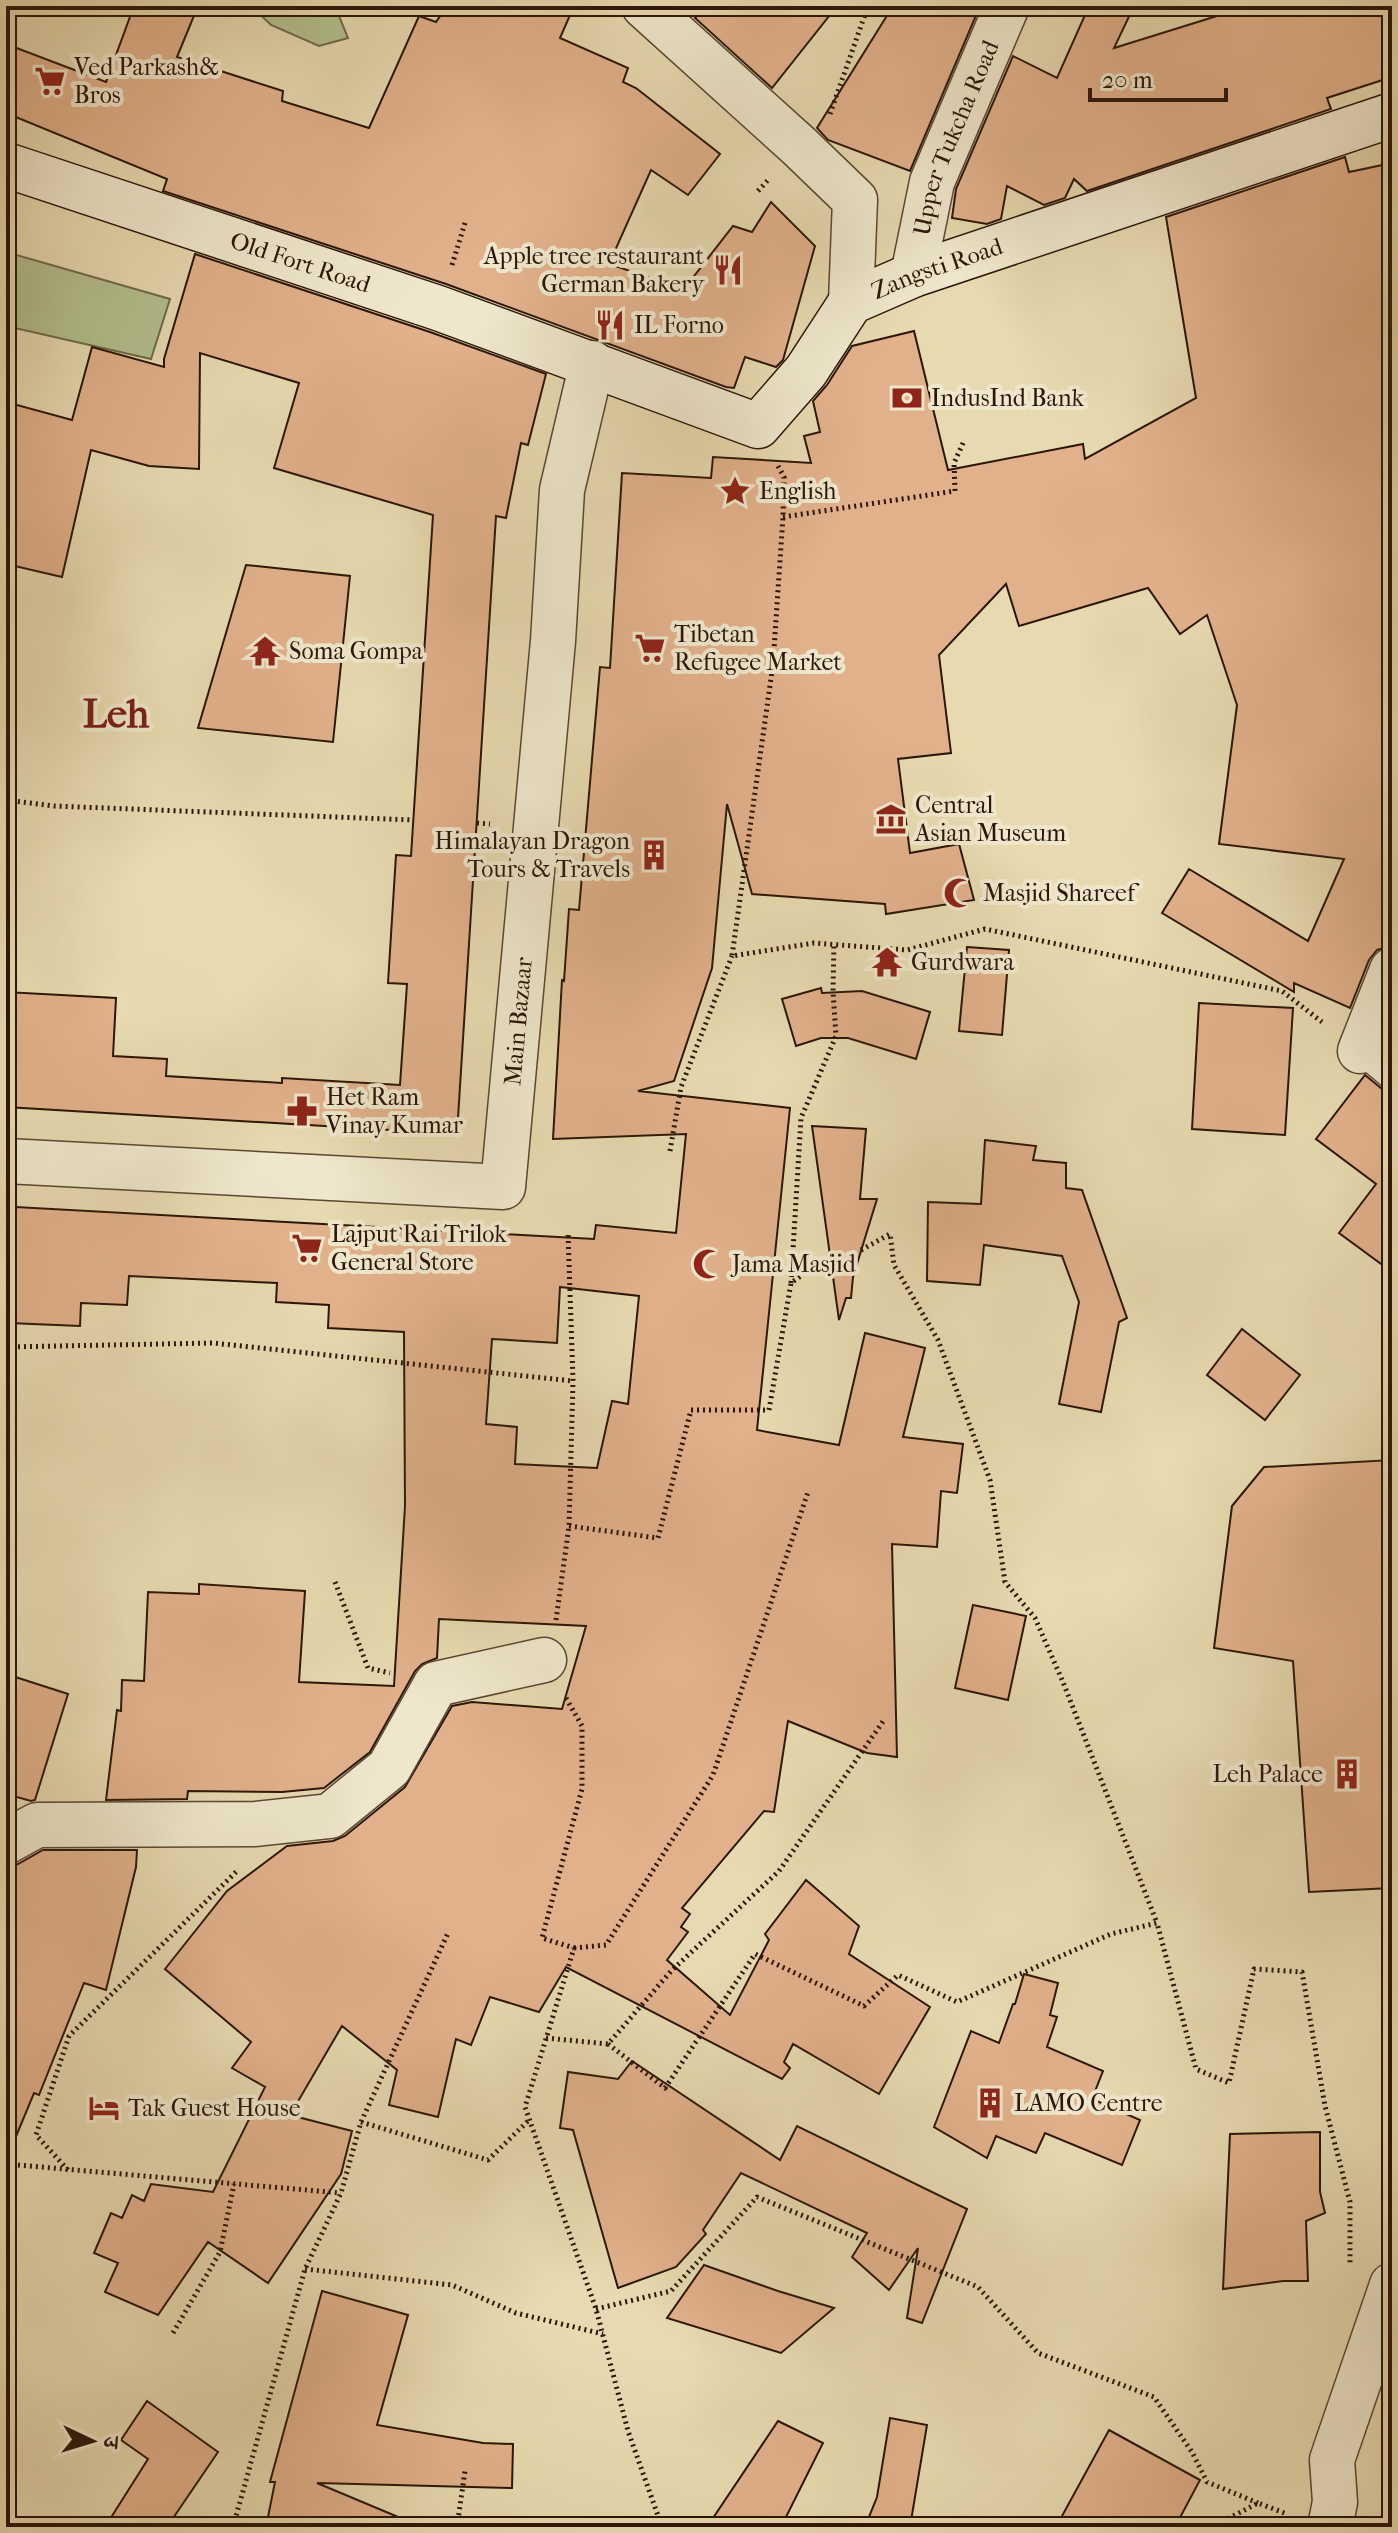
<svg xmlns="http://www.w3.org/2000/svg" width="1398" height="2533" viewBox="0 0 1398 2533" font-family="'IM FELL French Canon','Noto Serif Devanagari',serif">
<rect width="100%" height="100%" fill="#e7dab0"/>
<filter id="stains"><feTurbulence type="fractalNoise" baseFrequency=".0025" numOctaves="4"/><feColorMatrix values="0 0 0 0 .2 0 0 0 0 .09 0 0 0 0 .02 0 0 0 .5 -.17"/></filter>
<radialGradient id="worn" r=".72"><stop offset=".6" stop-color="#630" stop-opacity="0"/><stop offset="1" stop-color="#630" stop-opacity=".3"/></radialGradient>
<g fill="#b3c08d" stroke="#706b4b" stroke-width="2">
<path d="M 251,6 L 335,6 L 348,38 L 319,46 L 271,25 Z"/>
<path d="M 6,252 L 170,299 L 151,359 L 6,326 Z"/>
</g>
<g fill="#e1b18b" stroke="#2c1609" stroke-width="2" fill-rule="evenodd">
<path d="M 134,6 L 198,6 L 177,57 L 283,91 L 282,101 L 369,128 L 419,16 L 436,22 L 447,6 L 574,6 L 560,38 L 628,68 L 623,82 L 636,88 L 720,154 L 688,195 L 651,170 L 609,264 L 684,289 L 733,226 L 752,232 L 771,202 L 815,246 L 783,360 L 776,367 L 745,357 L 734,388 L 726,387 L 446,284 L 163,191 L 167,179 L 6,113 L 6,44 L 106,82 Z"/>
<path d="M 705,6 L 837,6 L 772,88 L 695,18 Z"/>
<path d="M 893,6 L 980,6 L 910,171 L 828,140 L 817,128 Z"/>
<path d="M 1089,6 L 1134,6 L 1114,48 L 1249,6 L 1392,6 L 1392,77 L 1327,98 L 1331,109 L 1087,191 L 1074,179 L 1065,198 L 1044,205 L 1007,186 L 1001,219 L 987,224 L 952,218 L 956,189 L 1013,56 L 1057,78 Z"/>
<path d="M 1345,157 L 1349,172 L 1392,163 L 1392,946 L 1377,950 L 1369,960 L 1350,1008 L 1294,983 L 1294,992 L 1162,913 L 1189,869 L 1308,941 L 1344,859 L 1219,844 L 1237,705 L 1207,615 L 1180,634 L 1148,588 L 1019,626 L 1006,584 L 939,655 L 951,753 L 898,759 L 910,853 L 959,844 L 974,900 L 886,914 L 885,904 L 752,894 L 727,804 L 712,968 L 674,1081 L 638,1091 L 790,1108 L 757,1430 L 839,1445 L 865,1333 L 925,1348 L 903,1437 L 963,1444 L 957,1493 L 941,1491 L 937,1547 L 892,1544 L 897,1757 L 867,1753 L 788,1721 L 774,1812 L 764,1811 L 682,1908 L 690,1914 L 681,1927 L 688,1932 L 667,1960 L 730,2015 L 769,1940 L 765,1934 L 806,1880 L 859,1926 L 849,1954 L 930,2007 L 879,2094 L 793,2044 L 784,2062 L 790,2068 L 782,2079 L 566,1967 L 539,2012 L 490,1997 L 471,2045 L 456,2039 L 438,2117 L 389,2105 L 397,2070 L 342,2026 L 290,2115 L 352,2131 L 341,2174 L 268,2283 L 208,2242 L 158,2315 L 105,2292 L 118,2263 L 94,2253 L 111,2213 L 122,2218 L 132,2195 L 144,2201 L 151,2184 L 213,2192 L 265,2087 L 232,2068 L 251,2042 L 165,1969 L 227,1891 L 287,1846 L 333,1841 L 345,1836 L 405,1787 L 452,1706 L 472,1702 L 562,1709 L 586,1626 L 439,1619 L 437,1658 L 422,1664 L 415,1671 L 370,1752 L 324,1788 L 282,1792 L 188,1791 L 187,1799 L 106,1800 L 117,1710 L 121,1711 L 122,1680 L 144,1681 L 148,1592 L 199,1594 L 199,1584 L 305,1591 L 299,1682 L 394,1686 L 405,1506 L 404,1332 L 328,1328 L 329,1305 L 276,1302 L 277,1283 L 129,1276 L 127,1305 L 81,1303 L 80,1326 L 9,1323 L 16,1207 L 594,1239 L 596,1225 L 676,1233 L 686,1134 L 553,1139 L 562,980 L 564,981 L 569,909 L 579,910 L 600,667 L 610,668 L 622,473 L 711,478 L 713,457 L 811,463 L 804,436 L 820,432 L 813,401 L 827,385 L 852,346 L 914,331 L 948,470 L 1083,444 L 1085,459 L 1196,398 L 1166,217 ZM 560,1287 L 639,1296 L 628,1404 L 612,1401 L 597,1468 L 515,1464 L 517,1427 L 486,1424 L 492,1339 L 557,1343 Z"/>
<path d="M 195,254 L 430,332 L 546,374 L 528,445 L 521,443 L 506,518 L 496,516 L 457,1134 L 6,1107 L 6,992 L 116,998 L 113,1056 L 167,1059 L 166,1076 L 282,1083 L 282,1078 L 400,1085 L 407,984 L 388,983 L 396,855 L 411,856 L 433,515 L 274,468 L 299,383 L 200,353 L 199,469 L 149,466 L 91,450 L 62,577 L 6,564 L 6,402 L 72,420 L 92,347 L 164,367 L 164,359 Z"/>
<path d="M 246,565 L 350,576 L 333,742 L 198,728 Z"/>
<path d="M 967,947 L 1009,950 L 1002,1035 L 959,1031 Z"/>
<path d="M 821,988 L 822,993 L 862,991 L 930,1012 L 916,1059 L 848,1038 L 821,1038 L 796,1046 L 782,999 Z"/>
<path d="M 1199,1003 L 1293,1008 L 1285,1135 L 1192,1129 Z"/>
<path d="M 1365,1075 L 1382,1089 L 1392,1093 L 1392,1272 L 1339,1233 L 1376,1184 L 1316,1139 Z"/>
<path d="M 812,1126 L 866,1129 L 860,1199 L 877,1199 L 853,1277 L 851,1298 L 846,1298 L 839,1320 Z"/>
<path d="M 985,1140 L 1036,1146 L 1033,1160 L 1066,1163 L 1066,1188 L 1082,1190 L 1127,1318 L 1119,1322 L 1101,1412 L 1059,1404 L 1079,1302 L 1062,1256 L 984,1245 L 980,1285 L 927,1281 L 928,1202 L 981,1204 Z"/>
<path d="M 1242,1329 L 1300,1375 L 1265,1420 L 1207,1375 Z"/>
<path d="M 1392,1460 L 1392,1888 L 1309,1892 L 1293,1661 L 1214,1648 L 1232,1506 L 1264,1467 Z"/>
<path d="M 973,1605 L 1026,1616 L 1008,1700 L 955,1688 Z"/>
<path d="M 6,1674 L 68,1694 L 35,1800 L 31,1801 L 6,1794 Z"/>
<path d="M 43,1850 L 137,1850 L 136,1867 L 106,1990 L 84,1983 L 39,2095 L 34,2093 L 7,2158 L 6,1867 L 18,1864 Z"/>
<path d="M 1024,1974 L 1058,1983 L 1050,2015 L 1057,2017 L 1047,2047 L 1103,2071 L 1092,2099 L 1140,2120 L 1122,2165 L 1045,2133 L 1036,2153 L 996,2136 L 987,2158 L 934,2127 L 971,2031 L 999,2043 L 1013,2004 L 1015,2004 Z"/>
<path d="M 632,2061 L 780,2160 L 797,2126 L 967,2209 L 922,2323 L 907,2318 L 918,2248 L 889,2290 L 852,2257 L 867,2233 L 741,2173 L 703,2230 L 706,2234 L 676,2267 L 618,2288 L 573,2130 L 560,2128 L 568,2072 L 618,2079 Z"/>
<path d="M 1320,2132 L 1320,2192 L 1325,2213 L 1306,2221 L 1308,2281 L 1283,2281 L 1223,2289 L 1230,2134 Z"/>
<path d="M 704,2265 L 778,2291 L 834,2308 L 781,2353 L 667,2318 Z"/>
<path d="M 322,2291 L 408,2315 L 377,2425 L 483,2443 L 513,2444 L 512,2488 L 317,2483 L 422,2527 L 266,2527 L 275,2482 L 270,2482 Z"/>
<path d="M 147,2401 L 218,2452 L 167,2527 L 105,2527 L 148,2459 L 121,2440 Z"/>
<path d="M 890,2418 L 927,2425 L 910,2527 L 865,2527 L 877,2497 Z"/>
<path d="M 778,2421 L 823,2443 L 781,2527 L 707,2527 Z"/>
<path d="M 1109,2430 L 1200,2480 L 1175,2527 L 1056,2527 Z"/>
</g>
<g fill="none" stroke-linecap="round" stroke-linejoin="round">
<g stroke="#5b4733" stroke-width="27">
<path id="lane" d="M 1360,1051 L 1392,1078"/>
</g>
<g stroke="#5b4733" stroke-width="47">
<g id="street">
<path d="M 644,6 L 799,146 L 855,200 L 851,302"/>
<path id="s1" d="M 913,275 L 932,182 L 1007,6"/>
<path d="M 1360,1051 L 1392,970"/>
<path id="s2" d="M 6,1161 L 503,1187 L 553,641 L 562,490 L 592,363"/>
<path d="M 6,1842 L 37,1825 L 256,1824 L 330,1816 L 389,1768 L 436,1684 L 544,1660"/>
<path d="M 1330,2527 L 1335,2502 L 1332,2460 L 1392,2285"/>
</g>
</g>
<g stroke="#2c1609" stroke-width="47">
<g id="secondary">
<path id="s3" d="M 6,165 L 438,308 L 758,426 L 806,371 L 851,302 L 913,275 L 1392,115"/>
</g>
</g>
<g stroke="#2c1609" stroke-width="5" stroke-dasharray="2 4" stroke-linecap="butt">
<path d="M 830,114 L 868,6"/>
<path d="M 758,191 L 769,179"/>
<path d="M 452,265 L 465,223"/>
<path d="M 778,466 L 784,477 L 783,517 L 773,664 L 732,956 L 814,943 L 907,950 L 985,929 L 1282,991 L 1322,1022"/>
<path d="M 783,517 L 955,491 L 954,463 L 964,441"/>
<path d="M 6,800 L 54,806 L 413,820"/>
<path d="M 477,823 L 490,824"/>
<path d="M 670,1151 L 681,1087 L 732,956"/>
<path d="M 6,1228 L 8,1205"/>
<path d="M 861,1250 L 890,1234 L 894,1265 L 938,1340 L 990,1480 L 1005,1582 L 1035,1618 L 1063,1682 L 1157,1923"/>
<path d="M 791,1283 L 801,1118 L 836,1036 L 833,991 L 834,944"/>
<path d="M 6,1347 L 213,1343 L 573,1381"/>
<path d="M 569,1526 L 658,1538 L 691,1410 L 769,1410 L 791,1283 L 816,1265"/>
<path d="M 335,1582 L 368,1668 L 390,1673"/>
<path d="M 556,1620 L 569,1526 L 573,1381 L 568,1233"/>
<path d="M 566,1698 L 582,1726 L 582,1789 L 542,1938 L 574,1948 L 525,2107 L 596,2309 L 628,2431 L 662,2527"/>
<path d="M 574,1948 L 606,1945 L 713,1775 L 808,1492"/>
<path d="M 546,2038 L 608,2044 L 672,1970 L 779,1871 L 884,1720"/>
<path d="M 608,2044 L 665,2088 L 755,1954 L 864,2006 L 898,1975 L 957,2002 L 1111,1934 L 1157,1923 L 1196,2069 L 1229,2083 L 1254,1969 L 1302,1972 L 1325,2106 L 1350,2202 L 1350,2264"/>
<path d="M 361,2122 L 488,2160 L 529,2120"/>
<path d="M 6,2164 L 341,2193"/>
<path d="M 68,2170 L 36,2135 L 69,2036 L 239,1869"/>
<path d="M 305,2269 L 452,2285 L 516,2313 L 603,2334"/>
<path d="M 596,2309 L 671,2291 L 757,2197 L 978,2287 L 1038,2353 L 1154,2397 L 1192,2452 L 1207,2482 L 1258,2503"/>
<path d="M 173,2333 L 220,2252 L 234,2184"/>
<path d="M 233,2527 L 305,2269 L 341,2193 L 361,2122 L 448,1933"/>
<path d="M 457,2527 L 465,2471"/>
<path d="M 1212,2527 L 1258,2503 L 1287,2514"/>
</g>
<use href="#lane" stroke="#efe7cc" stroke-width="24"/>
<use href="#street" stroke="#efe7cc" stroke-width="44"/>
<use href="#secondary" stroke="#efe7cc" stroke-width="44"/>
</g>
<defs>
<g id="supermarket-bare" transform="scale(2.4)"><path d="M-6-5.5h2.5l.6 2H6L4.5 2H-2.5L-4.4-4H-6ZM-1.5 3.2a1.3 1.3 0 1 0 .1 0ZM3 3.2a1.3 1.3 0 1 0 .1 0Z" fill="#8f2418" stroke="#efe7cc" stroke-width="2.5" paint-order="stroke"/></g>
<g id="restaurant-bare" transform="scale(2.4)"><path d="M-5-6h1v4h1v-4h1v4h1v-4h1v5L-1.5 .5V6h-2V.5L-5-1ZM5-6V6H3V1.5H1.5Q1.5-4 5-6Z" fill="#8f2418" stroke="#efe7cc" stroke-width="2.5" paint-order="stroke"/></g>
<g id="bank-bare" transform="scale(2.4)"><path d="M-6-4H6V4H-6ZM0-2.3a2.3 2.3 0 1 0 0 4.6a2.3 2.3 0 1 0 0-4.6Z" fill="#8f2418" stroke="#efe7cc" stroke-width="2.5" paint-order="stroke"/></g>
<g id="sight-bare" transform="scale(2.4)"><path d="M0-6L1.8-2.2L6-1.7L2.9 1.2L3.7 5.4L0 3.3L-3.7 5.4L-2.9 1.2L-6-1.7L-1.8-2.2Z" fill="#8f2418" stroke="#efe7cc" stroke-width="2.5" paint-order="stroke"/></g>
<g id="temple-bare" transform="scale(2.4)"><path d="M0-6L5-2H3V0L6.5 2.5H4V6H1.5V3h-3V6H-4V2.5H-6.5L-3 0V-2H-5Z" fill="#8f2418" stroke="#efe7cc" stroke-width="2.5" paint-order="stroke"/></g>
<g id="museum-bare" transform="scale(2.4)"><path d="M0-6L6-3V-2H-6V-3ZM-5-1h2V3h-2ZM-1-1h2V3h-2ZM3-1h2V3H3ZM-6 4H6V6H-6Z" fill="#8f2418" stroke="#efe7cc" stroke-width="2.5" paint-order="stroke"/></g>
<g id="building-bare" transform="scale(2.4)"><path d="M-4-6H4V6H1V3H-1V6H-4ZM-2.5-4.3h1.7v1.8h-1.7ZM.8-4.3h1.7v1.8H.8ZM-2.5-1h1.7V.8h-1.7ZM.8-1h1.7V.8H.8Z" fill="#8f2418" stroke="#efe7cc" stroke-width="2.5" paint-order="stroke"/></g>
<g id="mosque-bare" transform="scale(2.4)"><path d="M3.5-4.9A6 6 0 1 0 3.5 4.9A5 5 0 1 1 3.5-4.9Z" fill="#8f2418" stroke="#efe7cc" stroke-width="2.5" paint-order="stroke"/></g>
<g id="pharmacy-bare" transform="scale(2.4)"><path d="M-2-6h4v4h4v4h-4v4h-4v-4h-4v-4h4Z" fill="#8f2418" stroke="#efe7cc" stroke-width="2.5" paint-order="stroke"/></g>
<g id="hotel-bare" transform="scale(2.4)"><path d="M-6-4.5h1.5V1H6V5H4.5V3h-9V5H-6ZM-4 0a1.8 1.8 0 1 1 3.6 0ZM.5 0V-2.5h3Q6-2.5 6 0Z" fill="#8f2418" stroke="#efe7cc" stroke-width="2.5" paint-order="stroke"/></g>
</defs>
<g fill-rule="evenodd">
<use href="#supermarket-bare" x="50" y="81"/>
<use href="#restaurant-bare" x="728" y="270"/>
<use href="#restaurant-bare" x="610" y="325"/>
<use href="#bank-bare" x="907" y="398"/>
<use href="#sight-bare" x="735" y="491"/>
<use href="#supermarket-bare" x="650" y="648"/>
<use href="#temple-bare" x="265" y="651"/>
<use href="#museum-bare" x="891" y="819"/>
<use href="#building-bare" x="654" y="855"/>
<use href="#mosque-bare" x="959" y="893"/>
<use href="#temple-bare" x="887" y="962"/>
<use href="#pharmacy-bare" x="302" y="1111"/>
<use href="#supermarket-bare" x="307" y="1248"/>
<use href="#mosque-bare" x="708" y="1264"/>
<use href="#building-bare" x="1347" y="1774"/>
<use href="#building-bare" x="990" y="2103"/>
<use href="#hotel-bare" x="104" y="2108"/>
</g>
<g text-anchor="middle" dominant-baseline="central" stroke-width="8" stroke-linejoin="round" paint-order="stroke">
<g font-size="24" fill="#2c1609" stroke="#efe7cc" text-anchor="start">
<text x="74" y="67">Ved Parkash&amp;<tspan x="74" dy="28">Bros</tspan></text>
<text x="704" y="256" text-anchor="end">Apple tree restaurant<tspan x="704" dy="28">German Bakery</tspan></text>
<text x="634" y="325">IL Forno</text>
<text x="931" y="398">IndusInd Bank</text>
<text x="759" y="491">English</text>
<text x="674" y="634">Tibetan<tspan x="674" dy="28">Refugee Market</tspan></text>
<text x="289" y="651">Soma Gompa</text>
<text x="915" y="805">Central<tspan x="915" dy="28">Asian Museum</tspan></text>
<text x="630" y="841" text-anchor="end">Himalayan Dragon<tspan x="630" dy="28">Tours &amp; Travels</tspan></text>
<text x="983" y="893">Masjid Shareef</text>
<text x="911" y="962">Gurdwara</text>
<text x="326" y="1097">Het Ram<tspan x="326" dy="28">Vinay Kumar</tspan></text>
<text x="331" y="1234">Lajput Rai Trilok<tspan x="331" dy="28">General Store</tspan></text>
<text x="732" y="1264">Jama Masjid</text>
<text x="1323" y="1774" text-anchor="end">Leh Palace</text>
<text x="1014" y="2103">LAMO Centre</text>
<text x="128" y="2108">Tak Guest House</text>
</g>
<g font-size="24" fill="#2c1609" stroke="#efe7cc">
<text stroke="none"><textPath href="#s1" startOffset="144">Upper Tukcha Road</textPath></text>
<text stroke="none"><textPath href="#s3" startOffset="310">Old Fort Road</textPath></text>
<text stroke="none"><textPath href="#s3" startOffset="1044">Zangsti Road</textPath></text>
<text stroke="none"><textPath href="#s2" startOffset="664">Main Bazaar</textPath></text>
</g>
<g font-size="40" font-weight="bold" fill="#7a1f14" stroke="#efe7cc">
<text x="116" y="714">Leh</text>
</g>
</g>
<rect width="1398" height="2533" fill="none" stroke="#e7dab0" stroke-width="32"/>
<rect x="8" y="8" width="1382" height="2517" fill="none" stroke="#2c1609" stroke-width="4"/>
<rect x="16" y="16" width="1366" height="2501" fill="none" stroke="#2c1609" stroke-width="2"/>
<g transform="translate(92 2441) rotate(94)" stroke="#efe7cc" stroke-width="6" paint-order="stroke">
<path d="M0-6L14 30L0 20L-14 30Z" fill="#2c1609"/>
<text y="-12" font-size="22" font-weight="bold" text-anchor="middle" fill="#2c1609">उ</text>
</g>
<path d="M1090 88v12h136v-12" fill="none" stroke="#2c1609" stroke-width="4"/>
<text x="1102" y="88" font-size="24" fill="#2c1609" stroke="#efe7cc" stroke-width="6" paint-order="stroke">20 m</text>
<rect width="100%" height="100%" filter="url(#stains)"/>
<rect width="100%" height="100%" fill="url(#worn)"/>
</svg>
